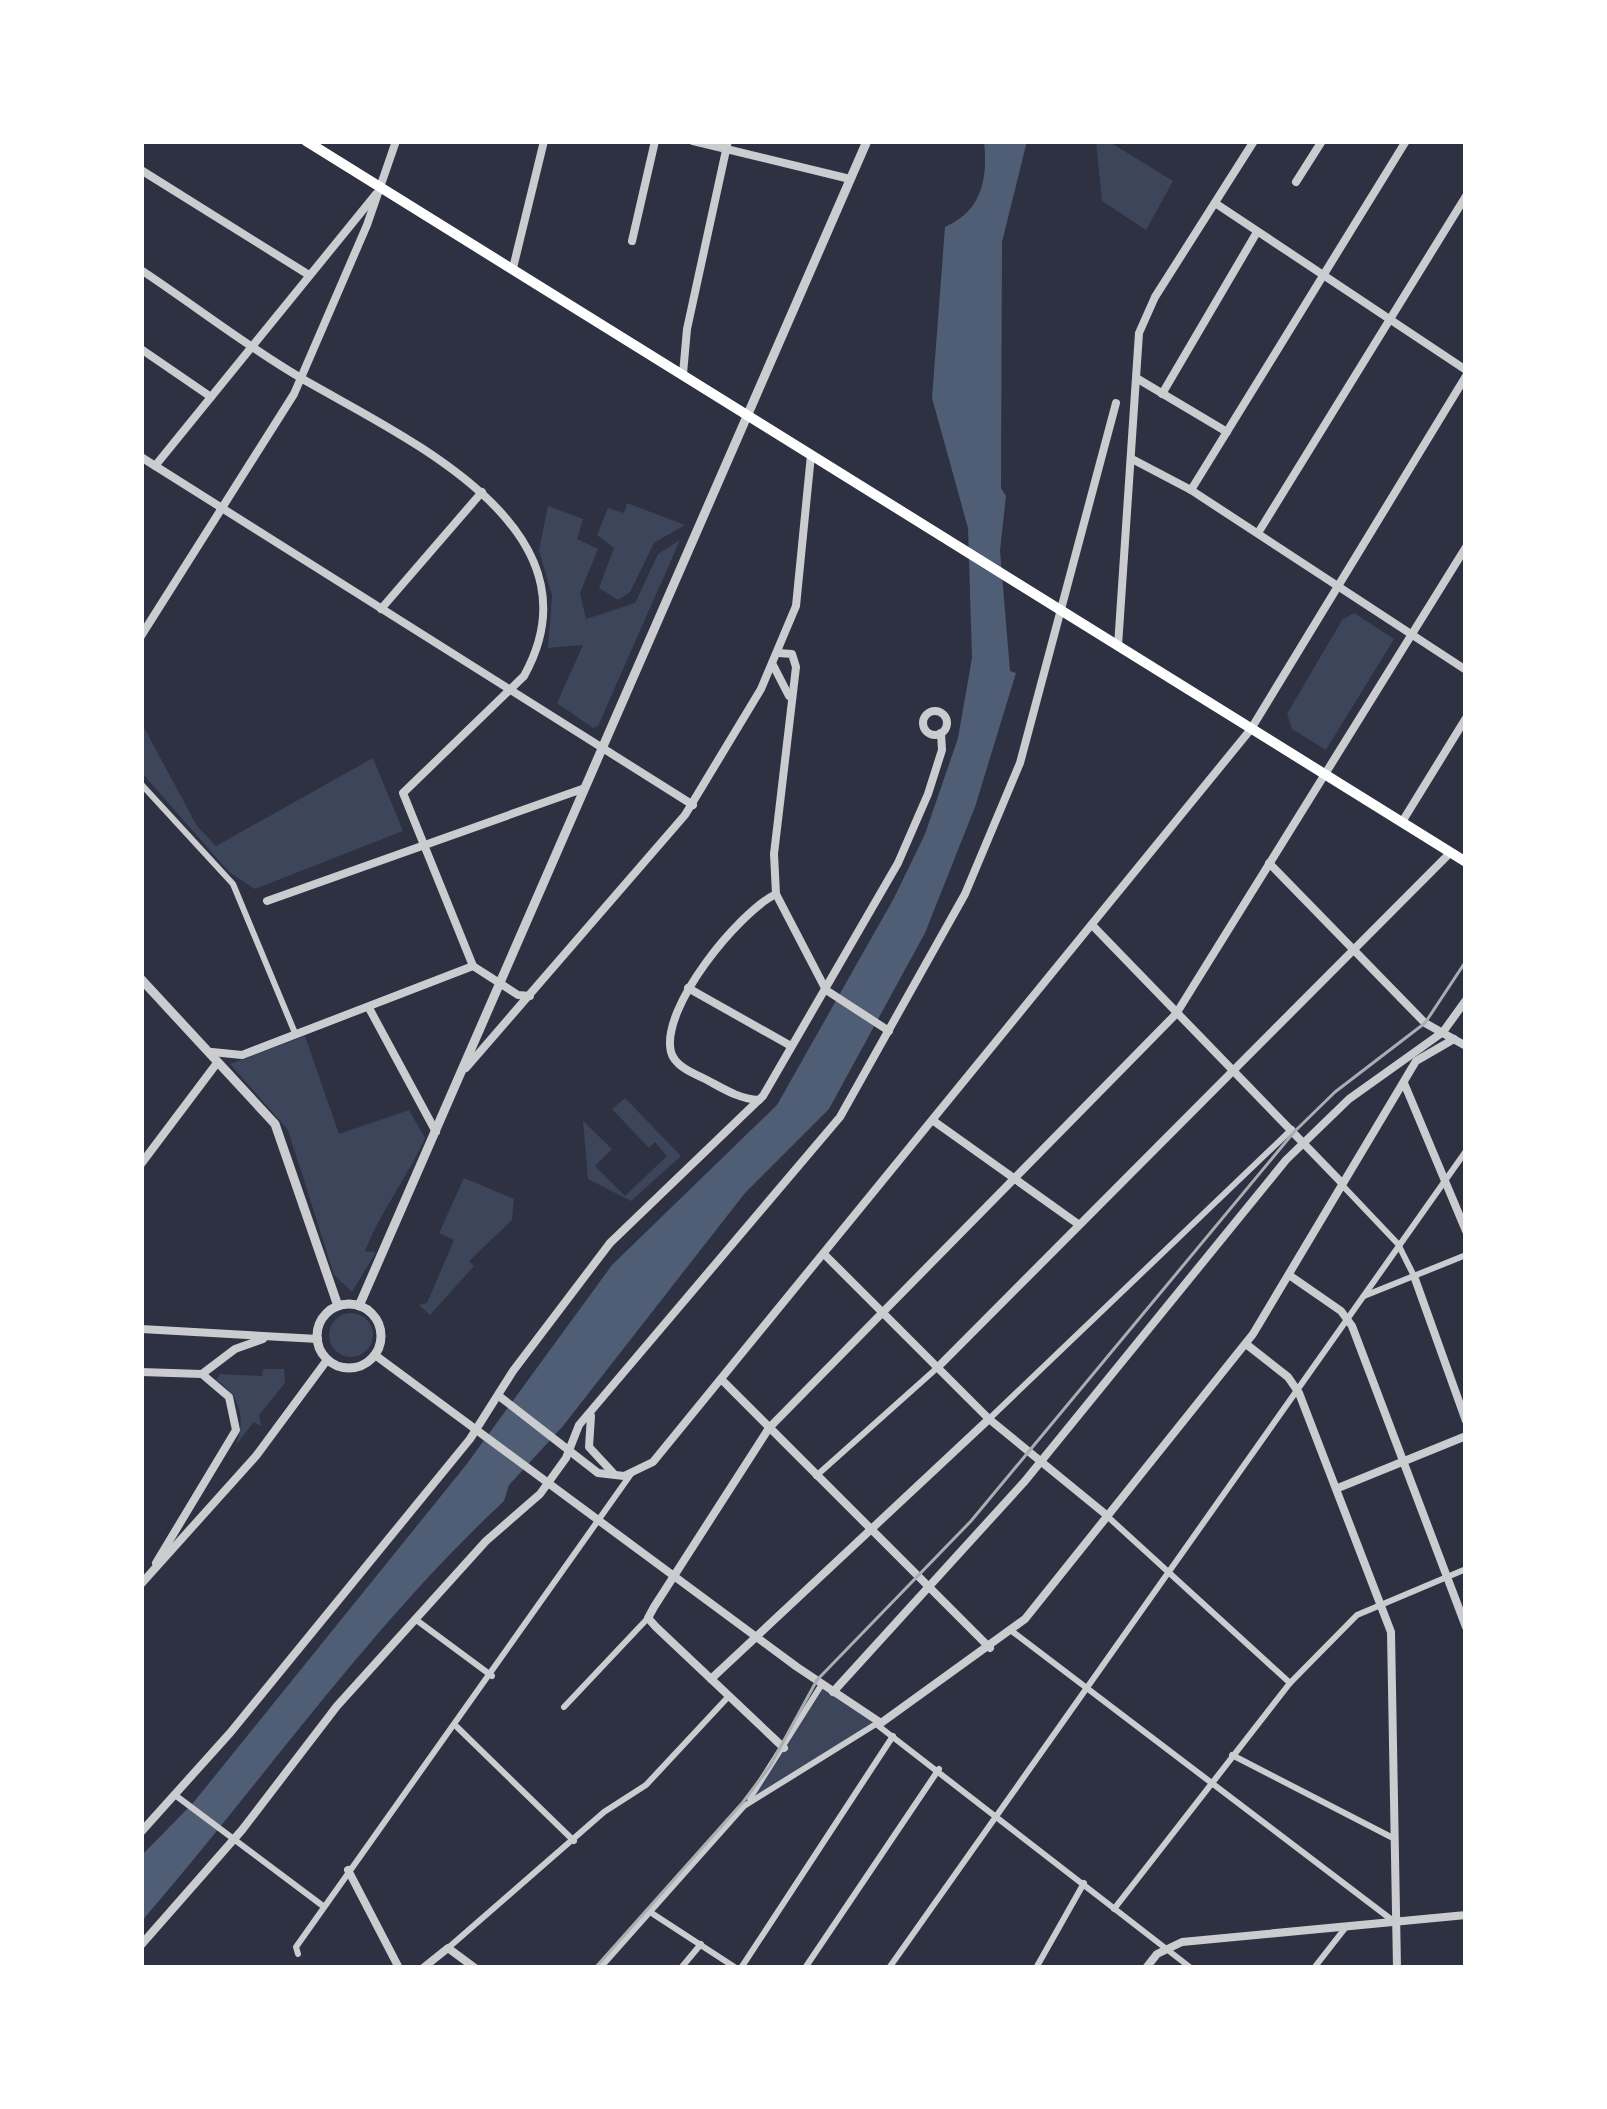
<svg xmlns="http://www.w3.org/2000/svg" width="1607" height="2109" viewBox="0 0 1607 2109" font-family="'Public Sans',sans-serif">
<rect width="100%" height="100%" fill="#2d3142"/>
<g fill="#3c4559">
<path d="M 1096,141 L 1108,141 L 1173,181 L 1146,230 L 1102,201 Z"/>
<path d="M 627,503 L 685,525 L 654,543 L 630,592 L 618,600 L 599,588 L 614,548 L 597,535 L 608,508 L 624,513 Z"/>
<path d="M 548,506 L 583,519 L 577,539 L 598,549 L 580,593 L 586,619 L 635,603 L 658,554 L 680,540 L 598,726 L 593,728 L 557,703 L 583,645 L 548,648 L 552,596 L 539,550 Z"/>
<path d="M 1354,613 L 1394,639 L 1326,750 L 1292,729 L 1287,714 L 1342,620 Z"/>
<path d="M 141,722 L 197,826 L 216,846 L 373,758 L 403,831 L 255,889 L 229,872 L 141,772 Z"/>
<path d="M 305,1036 L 339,1134 L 409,1110 L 425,1138 C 406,1180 382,1209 365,1251 L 376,1252 L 352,1292 L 334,1275 L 288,1130 L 230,1064 Z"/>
<path d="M 625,1098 L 681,1156 L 631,1201 L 588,1179 L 583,1121 L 612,1149 L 595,1166 L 625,1196 L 667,1156 L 655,1142 L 649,1148 L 612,1109 Z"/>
<path d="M 464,1178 L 514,1199 L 512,1220 L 469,1261 L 474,1266 L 430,1315 L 419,1305 L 427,1303 L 454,1240 L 439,1233 Z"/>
<circle cx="351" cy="1335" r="22"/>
<path d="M 263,1369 L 284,1369 L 285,1383 L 259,1415 L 261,1426 L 254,1422 L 235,1446 C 247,1420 240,1395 216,1380 L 220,1374 L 262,1376 Z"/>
<path d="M 822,1684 L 876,1724 L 744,1806 Z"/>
</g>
<path fill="#4f5d75" d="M 984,141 L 1027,141 L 1002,242 L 1001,488 L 1006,496 L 1000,551 L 1010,671 L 1016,673 L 975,807 L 925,933 L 829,1109 L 745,1193 L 563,1426 L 509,1485 L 504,1501 C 369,1627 262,1782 141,1922 L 141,1856 L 193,1803 L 466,1465 L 612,1265 L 777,1105 L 894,898 L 925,834 L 958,738 L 972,658 L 968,528 L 932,398 L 945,227 C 982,211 988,179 984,141 Z"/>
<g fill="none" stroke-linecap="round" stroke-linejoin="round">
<g stroke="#caccd0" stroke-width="6">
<path d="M 141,784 L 233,884 L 295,1033"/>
<path d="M 1343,1186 L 1398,1244 L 1414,1276"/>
<path d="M 1364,1296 L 1466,1255"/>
<path d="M 989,1419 L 1292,1129"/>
<path d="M 816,1476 L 937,1368"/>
<path d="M 1107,1516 L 1290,1683"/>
<path d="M 415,1619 L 492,1676"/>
<path d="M 1013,1632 L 1392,1920"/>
<path d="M 564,1707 L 648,1618"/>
<path d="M 457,1727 L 574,1841"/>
<path d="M 1232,1755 L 1393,1838"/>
<path d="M 175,1795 L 323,1906"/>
<path d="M 750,1798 L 822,1684"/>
<path d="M 1114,1909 L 1290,1683 L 1357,1615 L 1466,1569"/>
<path d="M 650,1912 L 736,1968"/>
<path d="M 448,1948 L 604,1812 L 646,1785 L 729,1696"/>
<path d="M 298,1954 L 296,1947 L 631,1474"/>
<path d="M 600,1968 L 744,1806 L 876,1724 L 1191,1968"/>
<path d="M 681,1968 L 701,1944"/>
<path d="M 741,1968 L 893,1736"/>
<path d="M 805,1968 L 939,1769"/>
<path d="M 889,1968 L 1466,1151"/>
<path d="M 1036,1968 L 1084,1883"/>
<path d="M 1314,1968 L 1346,1927"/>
</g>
<g stroke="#caccd0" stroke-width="8">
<path d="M 693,141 L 850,179"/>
<path d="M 141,170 L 309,275"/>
<path d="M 1296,182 L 1322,141"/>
<path d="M 1215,203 L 1466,370"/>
<path d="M 632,241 L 655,141"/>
<path d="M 513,268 L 544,141"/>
<path d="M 141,270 C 194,305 246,346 301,378 C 402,437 607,527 524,676 L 403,793 L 473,966"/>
<path d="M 141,349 L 211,397"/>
<path d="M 683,374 L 687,329 L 728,141"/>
<path d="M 1138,379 L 1227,432"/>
<path d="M 1162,394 L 1257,232"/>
<path d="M 141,457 L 693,805"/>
<path d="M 1132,459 L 1191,490 L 1466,670"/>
<path d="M 155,466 L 376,194"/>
<path d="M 1191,490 L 1406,141"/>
<path d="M 1258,533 L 1466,196"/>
<path d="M 381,609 L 482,492"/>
<path d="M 141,636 L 294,394 L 367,225 L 396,141"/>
<path d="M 1118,646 L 1139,333 L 1155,297 L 1254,141"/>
<path d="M 778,653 L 792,654 L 796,667 L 774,854 L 776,894 L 826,990 L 889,1031"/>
<path d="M 773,665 L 789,696"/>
<circle cx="935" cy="723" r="12"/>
<path d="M 1402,822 L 1466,718"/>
<path d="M 1269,863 L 1425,1023 L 1466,1046"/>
<path d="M 267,901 L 585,788"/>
<path d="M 1094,927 L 1341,1182"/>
<path d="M 688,988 L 791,1046"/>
<path d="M 369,1008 L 436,1132"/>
<path d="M 212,1052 L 242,1055 L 473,966 L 518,995 L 530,996"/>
<path d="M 466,1068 L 685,815 L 761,689 L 796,606 L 811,455"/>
<path d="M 1404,1083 L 1466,1231"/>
<path d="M 759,1100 C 739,1099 724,1089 707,1080 C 695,1074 675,1067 671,1052 C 660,1008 739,912 776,894"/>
<path d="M 935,1122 L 1078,1224"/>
<path d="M 141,1164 L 217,1063"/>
<path d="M 824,1254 L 989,1419 L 1104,1513"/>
<path d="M 1289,1275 L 1341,1311 L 1352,1326 L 1466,1627"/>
<path d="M 1414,1276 L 1466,1421"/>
<path d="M 141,1329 L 318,1339"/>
<path d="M 1246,1344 L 1288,1377 L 1299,1393 L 1391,1632 L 1397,1968"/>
<path d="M 375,1355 L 797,1667 L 881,1723 L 1025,1619 L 1253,1334 L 1416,1061 L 1454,1039"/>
<path d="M 937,1368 L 1450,853"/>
<path d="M 141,1372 L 202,1374"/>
<path d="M 202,1374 L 235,1349 L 263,1339"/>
<path d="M 722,1380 L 990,1648"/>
<path d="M 499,1396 L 598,1473 L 624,1476 L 653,1462 L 1251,729 L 1466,376"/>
<path d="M 591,1416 L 589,1447 L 614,1474"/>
<path d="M 1338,1488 L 1466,1436"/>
<path d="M 156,1563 L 236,1430 L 229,1397 L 202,1374"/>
<path d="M 141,1584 L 256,1456 L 327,1360"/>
<path d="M 711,1679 L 989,1419"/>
<path d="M 833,1692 L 1025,1481 L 1286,1160 L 1349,1099 L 1443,1032 L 1466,1000"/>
<path d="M 784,1748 L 656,1627 L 648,1618 L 654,1607 L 769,1428 L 1176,1014 L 1466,547"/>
<path d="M 141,1832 L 230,1733 L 470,1439 L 513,1371 L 610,1243 L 763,1096 L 898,863 L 928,794 L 942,750 L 941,733"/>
<path d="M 348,1870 L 399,1968"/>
<path d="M 141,1945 L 242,1830 L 337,1706 L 486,1541 L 540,1494 L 566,1458 L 579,1425 L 840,1117 L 965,894 L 1020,763 L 1116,403"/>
<path d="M 423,1968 L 448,1948 L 475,1968"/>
<path d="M 1146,1968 L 1157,1954 L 1182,1942 L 1466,1915"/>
</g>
<g stroke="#caccd0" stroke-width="9">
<path d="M 141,979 L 275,1124 L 338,1306"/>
<circle cx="349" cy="1336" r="32"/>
<path d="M 359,1306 L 867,141"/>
</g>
<path stroke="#fff" stroke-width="10" d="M 306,141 L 1466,862"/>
<path stroke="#abadb3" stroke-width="3" d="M 595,1968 L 743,1802 L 770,1766 L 817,1680 L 971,1521 L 1294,1132 L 1335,1092 L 1425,1023 L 1466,961"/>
</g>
<rect width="1607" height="2109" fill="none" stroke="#ffffff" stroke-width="288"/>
</svg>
